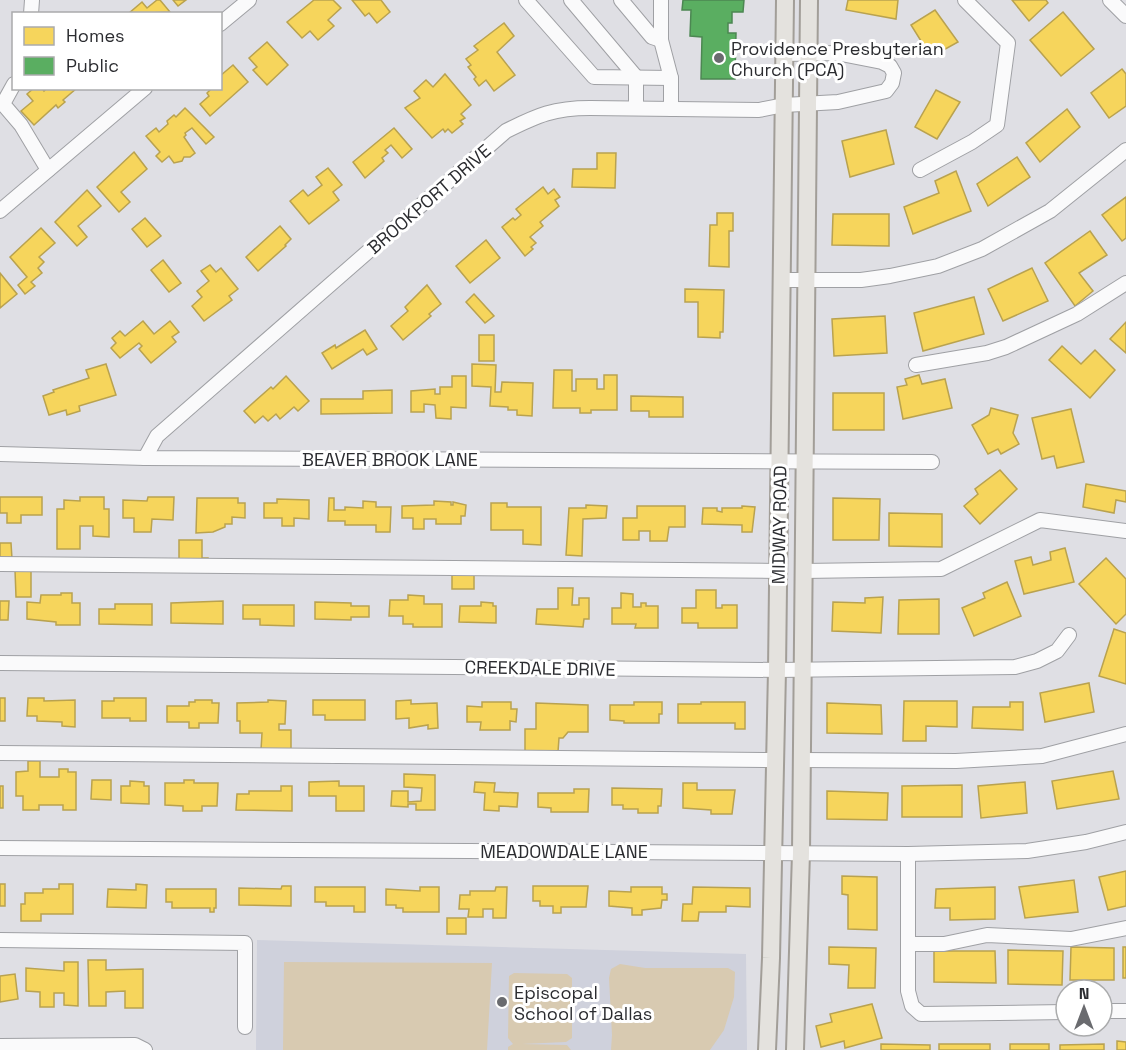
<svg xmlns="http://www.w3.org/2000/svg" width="1126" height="1050" viewBox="0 0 1126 1050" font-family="'Space Grotesk',sans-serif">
<rect width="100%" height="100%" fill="#dfdfe4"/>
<path fill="#cfd1dc" d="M 257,940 L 746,954 L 747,1050 L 256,1050 Z"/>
<g fill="#d8cab1">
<path d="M 284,962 L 492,963 L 487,1050 L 283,1050 Z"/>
<path d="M 620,964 L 645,968 L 728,968 L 735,972 L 734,997 L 724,1030 L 710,1050 L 611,1050 L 612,1035 L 609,978 L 611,969 Z"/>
<path d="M 514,973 L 567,974 L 572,978 L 572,1038 L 566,1042 L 522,1044 L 567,1045 L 571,1050 L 508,1050 L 508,1047 L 513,1044 L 508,1038 L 509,976 Z"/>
</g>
<g fill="#f6d55c" stroke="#b9a24f" stroke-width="1.5">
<path d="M 157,0 L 160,0 L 170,12 L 128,14 L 142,2 L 147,8 Z"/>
<path d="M 173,0 L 186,0 L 178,6 Z"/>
<path d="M 314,0 L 333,0 L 341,8 L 328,20 L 334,26 L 318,40 L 310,31 L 302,38 L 287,22 Z"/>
<path d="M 352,0 L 381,0 L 390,12 L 377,23 L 369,13 L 365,16 Z"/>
<path d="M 848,0 L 898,0 L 896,19 L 846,10 Z"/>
<path d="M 1012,0 L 1046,0 L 1048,3 L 1029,21 Z"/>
<path d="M 935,10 L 958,42 L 931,57 L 911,25 Z"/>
<path d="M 1063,12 L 1094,49 L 1061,76 L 1030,40 Z"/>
<path d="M 504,23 L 514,36 L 497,52 L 515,75 L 494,91 L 486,80 L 479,86 L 474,79 L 476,77 L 468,67 L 471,65 L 466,59 L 478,50 L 474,46 Z"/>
<path d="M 267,42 L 288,65 L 267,85 L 253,70 L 257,67 L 249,58 Z"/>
<path d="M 233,65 L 248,82 L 210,116 L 200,104 L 209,96 L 207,93 L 212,88 L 220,88 L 220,76 Z"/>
<path d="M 1122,69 L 1126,74 L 1126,106 L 1109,118 L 1091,93 Z"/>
<path d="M 445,74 L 471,105 L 461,114 L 465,118 L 460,121 L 463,124 L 452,133 L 448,129 L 445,132 L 443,129 L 432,138 L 405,108 L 420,98 L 414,91 L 426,80 L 433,87 Z"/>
<path d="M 34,88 L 42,88 L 44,91 L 47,88 L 77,88 L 63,100 L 65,102 L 58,108 L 56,105 L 34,125 L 21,111 L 33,101 L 27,94 Z"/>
<path d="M 936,90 L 960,102 L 937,139 L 915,127 Z"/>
<path d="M 185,108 L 214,137 L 206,144 L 192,128 L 185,133 L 186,135 L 184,137 L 195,153 L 190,157 L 184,157 L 182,161 L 174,163 L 169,156 L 162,162 L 156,156 L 160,152 L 146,136 L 156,128 L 159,132 L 168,124 L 167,121 L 174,115 L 176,117 Z"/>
<path d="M 1067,109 L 1080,127 L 1040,162 L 1026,143 Z"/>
<path d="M 394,128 L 412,149 L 402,158 L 391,145 L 385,150 L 388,153 L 382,158 L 384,161 L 365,178 L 353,162 Z"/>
<path d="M 886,130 L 894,164 L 850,177 L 842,141 Z"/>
<path d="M 134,152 L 147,169 L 121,192 L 130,202 L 119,212 L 97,187 Z"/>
<path d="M 597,153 L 616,153 L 615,188 L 572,187 L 573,169 L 597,169 Z"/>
<path d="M 1017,157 L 1030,177 L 988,206 L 977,184 Z"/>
<path d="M 328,168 L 342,185 L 333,192 L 339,200 L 309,224 L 290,201 L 303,190 L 308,196 L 322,185 L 316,177 Z"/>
<path d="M 956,171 L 971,211 L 913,234 L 904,207 L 939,193 L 935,181 Z"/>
<path d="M 543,187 L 548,194 L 554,189 L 560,197 L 555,200 L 559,206 L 540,222 L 543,226 L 530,237 L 536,243 L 531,247 L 533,249 L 525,256 L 502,227 L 513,218 L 515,220 L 521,215 L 516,209 Z"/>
<path d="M 87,190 L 101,206 L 78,226 L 87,237 L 77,246 L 55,222 Z"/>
<path d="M 1126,197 L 1126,238 L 1122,241 L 1102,215 Z"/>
<path d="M 717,213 L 733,213 L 733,231 L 729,231 L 729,267 L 709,266 L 710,225 L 717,225 Z"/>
<path d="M 833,214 L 889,214 L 889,246 L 832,245 Z"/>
<path d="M 145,218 L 161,236 L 147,247 L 132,229 Z"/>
<path d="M 280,226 L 291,239 L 285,245 L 286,246 L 258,271 L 246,257 Z"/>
<path d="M 41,228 L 55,243 L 39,257 L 44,262 L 38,268 L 42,273 L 31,282 L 35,286 L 25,294 L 18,285 L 27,277 L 10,257 Z"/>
<path d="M 1090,231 L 1107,255 L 1079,273 L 1093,291 L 1075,306 L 1045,263 Z"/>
<path d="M 486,240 L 500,258 L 470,283 L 456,266 Z"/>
<path d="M 163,260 L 181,283 L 169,292 L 151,270 Z"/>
<path d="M 210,265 L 216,272 L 221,268 L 238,289 L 229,296 L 232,300 L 204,321 L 192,306 L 202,297 L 197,291 L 209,281 L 201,271 Z"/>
<path d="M 1032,268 L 1048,301 L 1003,321 L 988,289 Z"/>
<path d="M 0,273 L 17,294 L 0,308 Z"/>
<path d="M 427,285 L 441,304 L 429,314 L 431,316 L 403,340 L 391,326 L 408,311 L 405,307 Z"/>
<path d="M 685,289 L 724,290 L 723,332 L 720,332 L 720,338 L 698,337 L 698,302 L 685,302 Z"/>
<path d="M 474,294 L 494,316 L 485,323 L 466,302 Z"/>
<path d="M 974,297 L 984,334 L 923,351 L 914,313 Z"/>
<path d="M 885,316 L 887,353 L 834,356 L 832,319 Z"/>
<path d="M 143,321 L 154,334 L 170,321 L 179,332 L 172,337 L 176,342 L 151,363 L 139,349 L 142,346 L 139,343 L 120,358 L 111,348 L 116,343 L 112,338 L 120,331 L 125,336 Z"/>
<path d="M 1126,322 L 1126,353 L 1110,339 Z"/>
<path d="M 365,330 L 377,349 L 367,355 L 363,349 L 332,369 L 322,353 L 335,345 L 336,348 Z"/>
<rect x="479" y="335" width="15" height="26"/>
<path d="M 1062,346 L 1081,364 L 1095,350 L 1115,370 L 1090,398 L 1049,360 Z"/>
<path d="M 106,364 L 116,395 L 79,406 L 80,411 L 67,415 L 66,410 L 49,415 L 43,396 L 54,392 L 53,390 L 89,378 L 86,370 Z"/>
<path d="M 472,364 L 496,365 L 495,392 L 501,392 L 502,382 L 533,383 L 532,416 L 517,415 L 517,410 L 508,410 L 508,407 L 490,406 L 491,387 L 472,386 Z"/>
<path d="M 554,370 L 572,370 L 572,391 L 576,391 L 576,379 L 597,379 L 597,389 L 604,389 L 604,375 L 617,375 L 617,410 L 591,410 L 591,413 L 580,413 L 580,408 L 553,408 Z"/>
<path d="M 919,375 L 922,384 L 945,379 L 952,408 L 903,419 L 897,387 L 907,385 L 905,379 Z"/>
<path d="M 286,376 L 309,401 L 298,411 L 294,407 L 280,419 L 276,414 L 268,421 L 263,416 L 255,423 L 244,411 L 271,387 L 273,389 Z"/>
<path d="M 452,376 L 466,376 L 466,408 L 451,407 L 451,419 L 436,418 L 435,405 L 424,404 L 424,412 L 411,412 L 411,391 L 435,389 L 435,394 L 440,394 L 440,387 L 452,387 Z"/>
<path d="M 392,390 L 392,413 L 321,414 L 321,399 L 363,399 L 363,391 Z"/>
<rect x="833" y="393" width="51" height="37"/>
<path d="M 631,396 L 683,397 L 683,417 L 649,417 L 649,411 L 631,411 Z"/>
<path d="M 991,408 L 1018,415 L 1013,433 L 1019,444 L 1001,454 L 998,449 L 988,454 L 972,425 L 989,415 Z"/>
<path d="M 1071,409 L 1084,462 L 1057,468 L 1054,456 L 1042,459 L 1032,418 Z"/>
<path d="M 1000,470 L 1017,489 L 980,524 L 964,506 L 978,494 L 975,489 Z"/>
<path d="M 1086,484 L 1126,491 L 1126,502 L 1116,500 L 1114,513 L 1083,507 Z"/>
<path d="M 0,497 L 42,497 L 42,515 L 21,515 L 21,523 L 7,523 L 7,513 L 0,513 Z"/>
<path d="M 80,497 L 104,497 L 104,509 L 109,509 L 109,537 L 93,536 L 93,526 L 80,526 L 80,549 L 57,549 L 57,509 L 64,509 L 64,500 L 80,501 Z"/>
<path d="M 148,497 L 174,497 L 173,520 L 152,519 L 151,532 L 134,532 L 134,518 L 123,518 L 123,500 L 147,501 Z"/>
<path d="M 197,498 L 238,498 L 238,503 L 245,503 L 245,518 L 232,517 L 232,524 L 225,524 L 225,527 L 213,532 L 196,533 Z"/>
<path d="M 329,498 L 334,498 L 334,510 L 345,510 L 345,507 L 363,508 L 363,501 L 376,502 L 376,507 L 391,507 L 390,532 L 376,532 L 376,525 L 345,525 L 345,521 L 328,521 Z"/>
<path d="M 833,498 L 880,499 L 879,540 L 833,540 Z"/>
<path d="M 277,499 L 309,500 L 309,519 L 294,518 L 294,526 L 282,526 L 282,518 L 264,518 L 264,503 L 277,503 Z"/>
<path d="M 434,501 L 451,502 L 451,505 L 453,505 L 453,502 L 466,505 L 465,516 L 461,516 L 461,524 L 436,524 L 436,519 L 424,519 L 424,529 L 413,529 L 413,518 L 402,518 L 402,506 L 434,505 Z"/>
<path d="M 491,503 L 507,503 L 507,507 L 541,507 L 541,545 L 523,544 L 523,530 L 491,530 Z"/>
<path d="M 586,505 L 607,506 L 606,518 L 583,519 L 582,556 L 566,555 L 569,508 L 586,508 Z"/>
<path d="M 637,506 L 685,506 L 685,527 L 669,527 L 667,541 L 650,541 L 650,531 L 639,531 L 639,540 L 623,540 L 623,518 L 637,518 Z"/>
<path d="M 742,506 L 755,507 L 752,532 L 742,532 L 742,525 L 702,524 L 703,508 L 717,508 L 717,511 L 722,512 L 722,508 L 742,508 Z"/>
<path d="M 889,513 L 942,514 L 942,547 L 889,546 Z"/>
<path d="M 179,540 L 202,540 L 202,558 L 208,558 L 208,562 L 179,562 Z"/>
<path d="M 0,543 L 11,543 L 12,559 L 0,559 Z"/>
<path d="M 1065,548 L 1074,582 L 1024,594 L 1015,561 L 1031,557 L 1033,565 L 1051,560 L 1050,552 Z"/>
<path d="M 1106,558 L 1126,579 L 1126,614 L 1116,624 L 1079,584 Z"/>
<path d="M 15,570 L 31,570 L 31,597 L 16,597 Z"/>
<rect x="452" y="574" width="22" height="15"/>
<path d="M 1007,582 L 1021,616 L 974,636 L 962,608 L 985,598 L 983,593 Z"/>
<path d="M 558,588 L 573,588 L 572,605 L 579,605 L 579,598 L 589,598 L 589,619 L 584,619 L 583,627 L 536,624 L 537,609 L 558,609 Z"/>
<path d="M 696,590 L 716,590 L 716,608 L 722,608 L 722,605 L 737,605 L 737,628 L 698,628 L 698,623 L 682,623 L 682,608 L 696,608 Z"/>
<path d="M 61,593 L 72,593 L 72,603 L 80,603 L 80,625 L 56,625 L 56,622 L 27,619 L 27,602 L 40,603 L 41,595 L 61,595 Z"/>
<path d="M 621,593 L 633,594 L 633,607 L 641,607 L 641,603 L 646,603 L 646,606 L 658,606 L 658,628 L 635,628 L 636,624 L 612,624 L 612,608 L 621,608 Z"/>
<path d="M 408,595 L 424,596 L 424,604 L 442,604 L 442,627 L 413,627 L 413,624 L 403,624 L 403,616 L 389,616 L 390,600 L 408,600 Z"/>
<path d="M 883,597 L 881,633 L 832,631 L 833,602 L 865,603 L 865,598 Z"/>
<path d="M 939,599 L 939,634 L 898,634 L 899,600 Z"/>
<path d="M 0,601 L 9,601 L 8,620 L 0,620 Z"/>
<path d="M 223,601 L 223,624 L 171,623 L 171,603 Z"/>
<path d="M 315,602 L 351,603 L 351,606 L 369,606 L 369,617 L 351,617 L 351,620 L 315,619 Z"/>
<path d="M 481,602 L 493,603 L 493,606 L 496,606 L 496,623 L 459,622 L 460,606 L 481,606 Z"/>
<path d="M 115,604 L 152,604 L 152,625 L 99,624 L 99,609 L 115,609 Z"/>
<path d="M 243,605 L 294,605 L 294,626 L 260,625 L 260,619 L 243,619 Z"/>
<path d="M 1114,629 L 1126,633 L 1126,684 L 1099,676 Z"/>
<path d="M 1089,683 L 1094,712 L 1045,722 L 1040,693 Z"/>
<rect x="0" y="698" width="5" height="23"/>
<path d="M 28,698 L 44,698 L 44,701 L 75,700 L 75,727 L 62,726 L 62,722 L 37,721 L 37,716 L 27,716 Z"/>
<path d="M 114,698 L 146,698 L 146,721 L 130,721 L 130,718 L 102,718 L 102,701 L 114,701 Z"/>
<path d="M 195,700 L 212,700 L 212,703 L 219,703 L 218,723 L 199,723 L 199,728 L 189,728 L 189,722 L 167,722 L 167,706 L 189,706 L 189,702 L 195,702 Z"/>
<path d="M 268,700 L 286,701 L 285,724 L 279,724 L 279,730 L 291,730 L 291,750 L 261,750 L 262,733 L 240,733 L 240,721 L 237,721 L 237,703 L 268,702 Z"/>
<path d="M 313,700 L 365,700 L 365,720 L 325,720 L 325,715 L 313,715 Z"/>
<path d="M 411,700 L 411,704 L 437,703 L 438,728 L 428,729 L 428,725 L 409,728 L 409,718 L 396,719 L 396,701 Z"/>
<path d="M 904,701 L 957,701 L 957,727 L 926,726 L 926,741 L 903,741 Z"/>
<path d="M 482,702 L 511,702 L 511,709 L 517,709 L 516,722 L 510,721 L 510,730 L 480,730 L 481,722 L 467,722 L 467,706 L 482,707 Z"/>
<path d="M 634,702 L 662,702 L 662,714 L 659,714 L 659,723 L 624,723 L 624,721 L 610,720 L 610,705 L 634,705 Z"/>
<path d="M 701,702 L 745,702 L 745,729 L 735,729 L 735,723 L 678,723 L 678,704 L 701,704 Z"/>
<path d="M 1010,702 L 1023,702 L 1023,730 L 972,728 L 973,707 L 1010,707 Z"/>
<path d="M 536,703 L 588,705 L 588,732 L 568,732 L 563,738 L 559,738 L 558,752 L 525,751 L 525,729 L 536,729 Z"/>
<path d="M 827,703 L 881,705 L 882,734 L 827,733 Z"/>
<path d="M 28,761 L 40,761 L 40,777 L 59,777 L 59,769 L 68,769 L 68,772 L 76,772 L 76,810 L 63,810 L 63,805 L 39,805 L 39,810 L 23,810 L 23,796 L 16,796 L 16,772 L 28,771 Z"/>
<path d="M 1113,771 L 1119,799 L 1057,809 L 1052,781 Z"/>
<path d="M 404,774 L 435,775 L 435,810 L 416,810 L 416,804 L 408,804 L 408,807 L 391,806 L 392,791 L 408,791 L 408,802 L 421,801 L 422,788 L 404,787 Z"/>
<path d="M 92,780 L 111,780 L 111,800 L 91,799 Z"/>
<path d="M 184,780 L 194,780 L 194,783 L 218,783 L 217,806 L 202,806 L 202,811 L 183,811 L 183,806 L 165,805 L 165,783 L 184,783 Z"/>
<path d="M 130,781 L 144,782 L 144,786 L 149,786 L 149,804 L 121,803 L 121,786 L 130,786 Z"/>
<path d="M 339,781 L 339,786 L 364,786 L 364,811 L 336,811 L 336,796 L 309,796 L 309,782 Z"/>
<path d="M 475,782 L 495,783 L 494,792 L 518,793 L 517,807 L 499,806 L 499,811 L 484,810 L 485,793 L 474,792 Z"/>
<path d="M 1025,782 L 1027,813 L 981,818 L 978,786 Z"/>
<path d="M 683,783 L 697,783 L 697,790 L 735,790 L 732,814 L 711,814 L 711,810 L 683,808 Z"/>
<path d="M 962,785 L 962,817 L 902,817 L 902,786 Z"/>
<rect x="0" y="786" width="3" height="22"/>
<path d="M 281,786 L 292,786 L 292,811 L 236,810 L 237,794 L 249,794 L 249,791 L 281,791 Z"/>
<path d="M 612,788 L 662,789 L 661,806 L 658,806 L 658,813 L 638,813 L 638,809 L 623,809 L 623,805 L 612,805 Z"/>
<path d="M 574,789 L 589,789 L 588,812 L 551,812 L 551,808 L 538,807 L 538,793 L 574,793 Z"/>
<path d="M 827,791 L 888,793 L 887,820 L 827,819 Z"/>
<path d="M 1126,871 L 1126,906 L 1108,910 L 1099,877 Z"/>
<path d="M 842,876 L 877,877 L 877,930 L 848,929 L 848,895 L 842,894 Z"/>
<path d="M 1074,880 L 1078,912 L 1025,918 L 1019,887 Z"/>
<rect x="0" y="884" width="5" height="22"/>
<path d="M 59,884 L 73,884 L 73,914 L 41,914 L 41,921 L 21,921 L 21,904 L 25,904 L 25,893 L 43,893 L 43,889 L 59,889 Z"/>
<path d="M 136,884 L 147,885 L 146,908 L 107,907 L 108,889 L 136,890 Z"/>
<path d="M 282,886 L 291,886 L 291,906 L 239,905 L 239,888 L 281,889 Z"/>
<path d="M 533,886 L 588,886 L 586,907 L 561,907 L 561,913 L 553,913 L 553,906 L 540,906 L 540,901 L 533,901 Z"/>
<path d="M 315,887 L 365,887 L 365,912 L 354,912 L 354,906 L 326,906 L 326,902 L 315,902 Z"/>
<path d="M 420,887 L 439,887 L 439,912 L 403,912 L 403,908 L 396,908 L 396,905 L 386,905 L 386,889 L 420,891 Z"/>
<path d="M 496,887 L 507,887 L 506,918 L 493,918 L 493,909 L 483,909 L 483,917 L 468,917 L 469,909 L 459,909 L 460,895 L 470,895 L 470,891 L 495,891 Z"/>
<path d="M 631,887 L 662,887 L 662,894 L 667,894 L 667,900 L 662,900 L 661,908 L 642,910 L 642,915 L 632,915 L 632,908 L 609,906 L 609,891 L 631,892 Z"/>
<path d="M 693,887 L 750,888 L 750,907 L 726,906 L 726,912 L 699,912 L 698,921 L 682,921 L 683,904 L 692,904 Z"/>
<path d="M 995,887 L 995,919 L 950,920 L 950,908 L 935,908 L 936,889 Z"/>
<path d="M 166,889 L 216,889 L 216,908 L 214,908 L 214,912 L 210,912 L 210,908 L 172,908 L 172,902 L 166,902 Z"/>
<rect x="447" y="918" width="19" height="16"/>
<path d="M 829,947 L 876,948 L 875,988 L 848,988 L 849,965 L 829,964 Z"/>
<path d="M 1071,947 L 1114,948 L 1114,980 L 1070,980 Z"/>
<rect x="1123" y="947" width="3" height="31"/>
<path d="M 1008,950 L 1063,951 L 1062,985 L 1008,984 Z"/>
<path d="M 934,951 L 995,951 L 996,983 L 934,982 Z"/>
<path d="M 88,960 L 106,960 L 106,970 L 143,969 L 143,1008 L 125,1008 L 125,991 L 106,992 L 106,1006 L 89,1006 Z"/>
<path d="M 64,962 L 78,962 L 78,1006 L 64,1005 L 64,993 L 54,993 L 54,1007 L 40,1007 L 40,992 L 26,991 L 26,968 L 64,971 Z"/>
<path d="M 15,974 L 18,999 L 0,1002 L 0,976 Z"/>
<path d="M 872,1004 L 882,1038 L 845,1048 L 844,1041 L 821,1047 L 816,1026 L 832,1022 L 830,1014 Z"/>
<path d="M 1117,1041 L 1126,1042 L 1126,1050 L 1117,1050 Z"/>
<path d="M 881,1044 L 930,1045 L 930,1050 L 881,1050 Z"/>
<rect x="939" y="1044" width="51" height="6"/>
<rect x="1010" y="1044" width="39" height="6"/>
<path d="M 1104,1044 L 1104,1050 L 1060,1050 L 1060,1045 Z"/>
</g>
<path fill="#5aae61" stroke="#4c8752" stroke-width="1.5" d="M 683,0 L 744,0 L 743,12 L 732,12 L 732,23 L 728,23 L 728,33 L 736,33 L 735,79 L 701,79 L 702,37 L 690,36 L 691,10 L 682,10 Z"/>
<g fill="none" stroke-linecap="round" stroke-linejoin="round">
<g stroke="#9fa0a4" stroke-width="16">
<g id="minor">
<path d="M 526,0 L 594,77 L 671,78"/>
<path d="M 571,0 L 636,77 L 636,108"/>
<path d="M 621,0 L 652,37 L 661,40"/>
<path d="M 661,0 L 661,40 L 671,78 L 671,109"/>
<path d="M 1110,0 L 1126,16"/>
<path d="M 31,14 L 32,0"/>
<path d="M 220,24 L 249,0"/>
<path d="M 14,84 L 3,104 L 21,125 L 48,170"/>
<path d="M 920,170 L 972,142 L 997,125 L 1008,43 L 965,0"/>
<path d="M 0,211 L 145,88"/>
<path d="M 782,280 L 861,280 L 890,276 L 938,266 L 982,249 L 1050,211 L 1126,150"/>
<path d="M 916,365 L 987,353 L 1006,347 L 1077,314 L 1126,283"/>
<path d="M 0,454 L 145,458 L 932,462"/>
<path d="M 145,458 L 157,436 L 506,131 C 538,115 554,108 590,108 L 759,110 L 784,105 L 838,102 L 886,91 L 892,83 L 894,73 L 890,66 L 882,62 L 836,53 L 784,54"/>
<path d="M 0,564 L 778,571"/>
<path d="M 803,571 L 941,569 L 1040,520 L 1126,531"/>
<path d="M 0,663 L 777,670 L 1015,667 L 1037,661 L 1057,651 L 1069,635"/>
<path d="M 0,753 L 775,760"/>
<path d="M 802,760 L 956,761 L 1042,756 L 1126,734"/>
<path d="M 0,848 L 908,854 L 1027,851 L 1086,842 L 1126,832"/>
<path d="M 908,854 L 908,991 L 912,1006 L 921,1014 L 1066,1012"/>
<path d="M 0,940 L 245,943 L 245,1027"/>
<path d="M 908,944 L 944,944 L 987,935 L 1071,939 L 1126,928"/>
<path d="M 1102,1011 L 1126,1011"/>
<path d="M 0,1046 L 135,1045 L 145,1050"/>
</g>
</g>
<g stroke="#a29e98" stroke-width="20">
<g id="major">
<path d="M 767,1050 L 771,958 L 777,670 L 785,0"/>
<path d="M 795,1050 L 801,853 L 809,0"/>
</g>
</g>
<use href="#minor" stroke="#fafafb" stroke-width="14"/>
<use href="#major" stroke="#e4e2de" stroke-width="16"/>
</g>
<g fill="#6a6b6f" stroke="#fff" stroke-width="2">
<circle cx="719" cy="58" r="6"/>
<circle cx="502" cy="1002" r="6"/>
</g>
<g text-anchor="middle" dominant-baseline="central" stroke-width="6" stroke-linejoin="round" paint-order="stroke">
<g font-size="18" fill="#2b2c30" stroke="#fff" text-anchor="start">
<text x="731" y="48">Providence Presbyterian<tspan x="731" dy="21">Church (PCA)</tspan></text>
<text x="514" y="992">Episcopal<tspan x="514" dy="21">School of Dallas</tspan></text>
</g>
<g font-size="18" fill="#2b2c30" stroke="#fff">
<text transform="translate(429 199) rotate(-41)">BROOKPORT DRIVE</text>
<text x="390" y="459">BEAVER BROOK LANE</text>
<text transform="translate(779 525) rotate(-89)">MIDWAY ROAD</text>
<text transform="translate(540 668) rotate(1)">CREEKDALE DRIVE</text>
<text x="564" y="851">MEADOWDALE LANE</text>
</g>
</g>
<rect x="12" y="12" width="210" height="78" fill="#ffffff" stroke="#aaabac" stroke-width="1.5"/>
<rect x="24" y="27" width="30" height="18" fill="#f6d55c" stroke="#aaabac" stroke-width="1.5"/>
<text x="66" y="42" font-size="18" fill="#2b2c30">Homes</text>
<rect x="24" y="57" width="30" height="18" fill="#5aae61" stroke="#aaabac" stroke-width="1.5"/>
<text x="66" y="72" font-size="18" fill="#2b2c30">Public</text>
<g transform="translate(1084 1008)"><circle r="28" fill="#ffffff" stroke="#aaabac" stroke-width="1.5"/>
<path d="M0-4.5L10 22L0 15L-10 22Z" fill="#6a6b6f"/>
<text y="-9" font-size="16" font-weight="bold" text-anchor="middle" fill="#2b2c30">N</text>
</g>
</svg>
